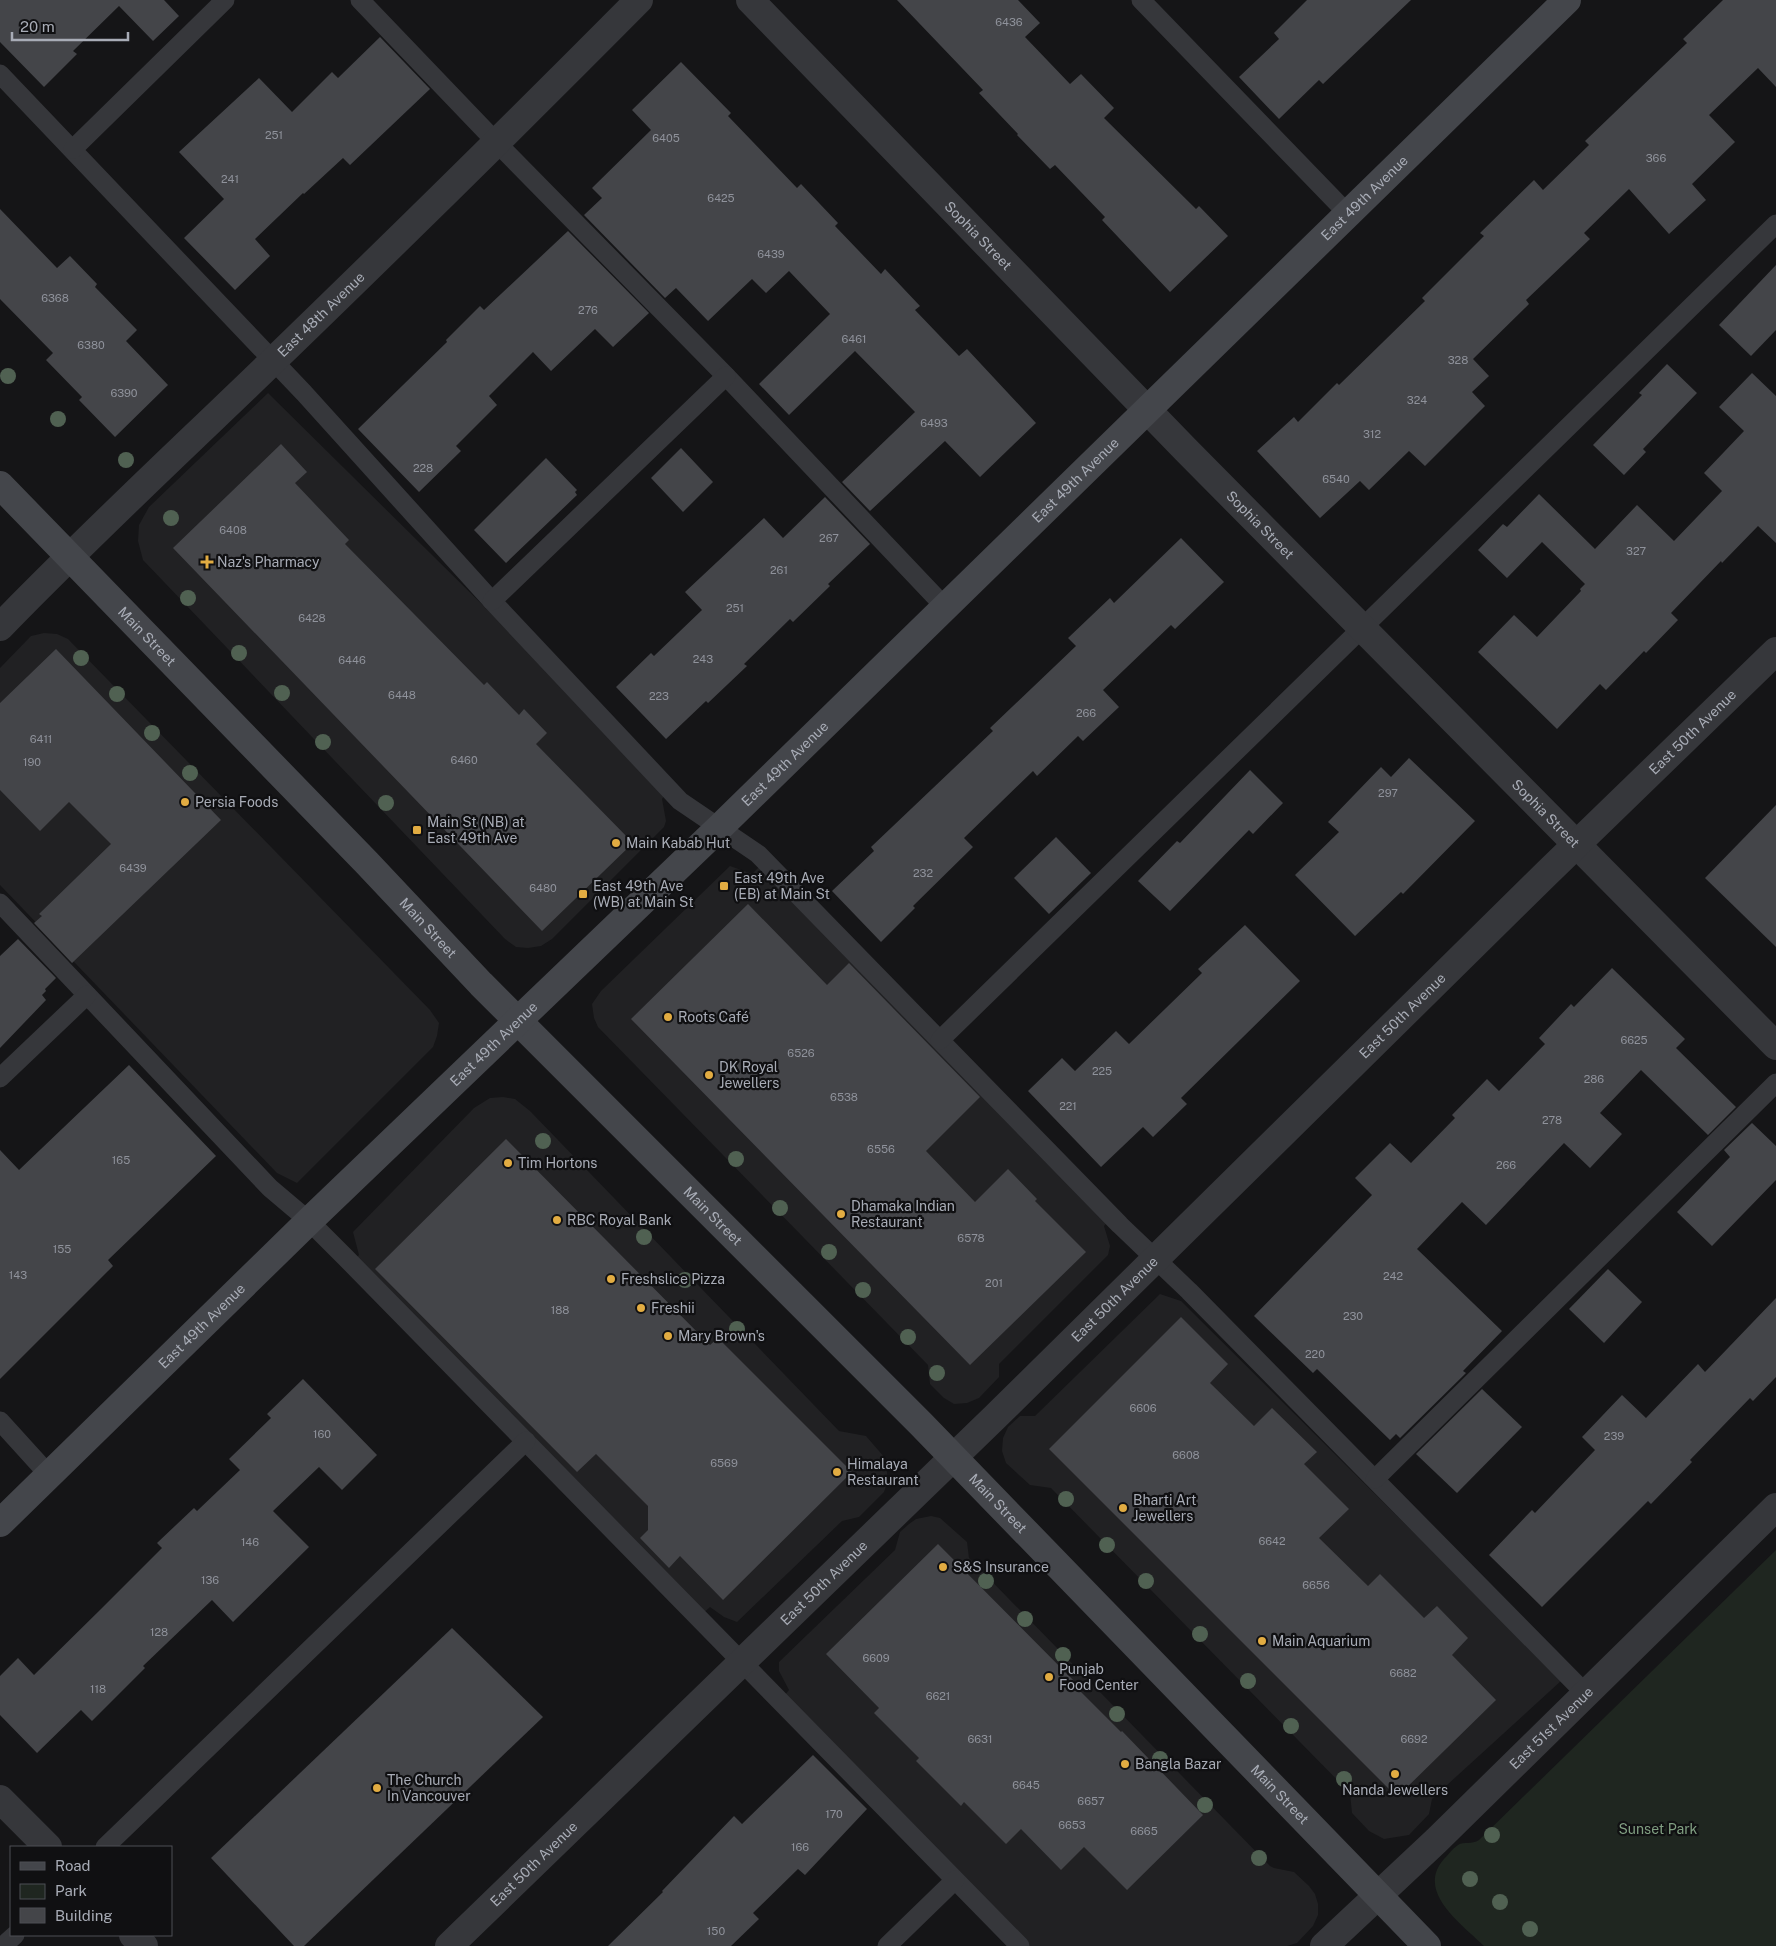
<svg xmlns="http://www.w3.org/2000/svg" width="1776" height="1946" viewBox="0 0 1776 1946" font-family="'Public Sans',sans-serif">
<rect width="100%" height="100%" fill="#151517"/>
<g fill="#212123">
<path d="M 268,393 L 669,789 L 662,799 L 666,821 L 664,827 L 552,939 L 541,946 L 528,948 L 516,947 L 505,939 L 143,560 L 138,541 L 139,525 L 149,507 Z"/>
<path d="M 44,633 L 57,634 L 68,639 L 430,1010 L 439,1023 L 437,1036 L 433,1047 L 297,1183 L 277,1173 L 0,885 L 0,668 L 31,636 Z"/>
<path d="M 765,861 L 1113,1216 L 1104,1226 L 1110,1246 L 1108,1255 L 999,1364 L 999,1377 L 979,1398 L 967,1403 L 954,1404 L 944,1398 L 930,1384 L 928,1365 L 598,1027 L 594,1018 L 592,1004 L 601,991 L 730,866 L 752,874 Z"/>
<path d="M 503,1097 L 515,1099 L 530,1111 L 839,1431 L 866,1436 L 885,1458 L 888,1480 L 884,1492 L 859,1517 L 842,1521 L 737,1622 L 724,1617 L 710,1607 L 698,1618 L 351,1263 L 359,1255 L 353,1232 L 474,1108 L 490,1098 Z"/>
<path d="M 1160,1294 L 1181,1301 L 1562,1680 L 1435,1796 L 1432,1799 L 1429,1814 L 1409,1835 L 1384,1839 L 1369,1831 L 1352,1813 L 1350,1793 L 1051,1488 L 1030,1485 L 1006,1463 L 1002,1451 L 1003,1438 L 1008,1427 L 1020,1416 L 1035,1416 Z"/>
<path d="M 931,1516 L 940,1518 L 967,1542 L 969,1558 L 1270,1866 L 1274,1868 L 1294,1872 L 1309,1886 L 1315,1894 L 1318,1904 L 1318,1915 L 1313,1926 L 1297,1943 L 1287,1946 L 1020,1946 L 780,1701 L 789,1690 L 779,1671 L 779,1662 L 895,1550 L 900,1532 L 909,1524 L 916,1519 Z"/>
</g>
<path fill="#1f2620" d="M 1776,1550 L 1776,1946 L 1484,1946 C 1462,1924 1415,1892 1444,1859 C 1448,1855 1452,1849 1458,1845 C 1464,1841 1472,1845 1479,1840 Z"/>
<g fill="#444549">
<path d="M 0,0 L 164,0 L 179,16 L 153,41 L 119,6 L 73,51 L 77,54 L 44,87 L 0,42 Z"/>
<path d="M 897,0 L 1018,0 L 1040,23 L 1025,37 L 1070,84 L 1081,74 L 1114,108 L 1104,118 L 1196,209 L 1199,206 L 1228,236 L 1170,292 L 1102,220 L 1105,217 L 1055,165 L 1050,169 L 1017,135 L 1018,134 L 979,93 L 983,90 Z"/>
<path d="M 1307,0 L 1411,0 L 1323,84 L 1319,80 L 1279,119 L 1239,77 L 1279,39 L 1274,33 Z"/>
<path d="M 1723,0 L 1776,0 L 1776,87 L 1758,68 L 1709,115 L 1735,142 L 1692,184 L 1706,200 L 1669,234 L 1629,189 L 1584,233 L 1590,239 L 1526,300 L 1529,304 L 1473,359 L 1489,376 L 1472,392 L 1485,406 L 1425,466 L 1409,451 L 1369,490 L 1360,481 L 1320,518 L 1257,451 L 1294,417 L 1298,422 L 1337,383 L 1339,385 L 1425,301 L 1422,298 L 1484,236 L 1480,233 L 1534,180 L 1543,190 L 1589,145 L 1585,141 L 1687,43 L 1683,39 Z"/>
<path d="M 380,37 L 430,89 L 350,165 L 343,158 L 304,194 L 303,193 L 255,239 L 270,256 L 235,290 L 184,238 L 224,199 L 179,152 L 259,78 L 292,112 L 332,72 L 338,78 Z"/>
<path d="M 681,62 L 731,113 L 728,116 L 797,188 L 801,184 L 838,223 L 835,226 L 881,274 L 885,269 L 920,306 L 915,310 L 959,356 L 967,349 L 1036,423 L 980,477 L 945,441 L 870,511 L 842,482 L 915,412 L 855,351 L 789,415 L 759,384 L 830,314 L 789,271 L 766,293 L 752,279 L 708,321 L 676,288 L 665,298 L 584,215 L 602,198 L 592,188 L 651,130 L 632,110 Z"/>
<path d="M 0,209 L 57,268 L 70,256 L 97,284 L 95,287 L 137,330 L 126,341 L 168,385 L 115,437 L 79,400 L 82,397 L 46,360 L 53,353 L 0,299 Z"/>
<path d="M 568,231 L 649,313 L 613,347 L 595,329 L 551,371 L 533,352 L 489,396 L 497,405 L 456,446 L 461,451 L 419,492 L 358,429 L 447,342 L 446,340 L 480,306 L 484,310 Z"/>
<path d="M 1776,265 L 1776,330 L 1751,356 L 1719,325 Z"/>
<path d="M 1667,364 L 1697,393 L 1643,449 L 1646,452 L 1624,475 L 1593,445 L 1642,395 L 1639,393 Z"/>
<path d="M 1752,373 L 1776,396 L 1776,543 L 1758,526 L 1722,563 L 1721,561 L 1671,613 L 1678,620 L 1646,653 L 1644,651 L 1606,690 L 1600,684 L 1557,729 L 1478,652 L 1514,615 L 1537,637 L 1581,591 L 1580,589 L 1585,584 L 1542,542 L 1507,578 L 1478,550 L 1503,524 L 1507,527 L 1539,494 L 1595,549 L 1637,505 L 1674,541 L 1722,491 L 1704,473 L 1744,431 L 1719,407 Z"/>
<path d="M 281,444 L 307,472 L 295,483 L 349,540 L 345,544 L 484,685 L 487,682 L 519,715 L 524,709 L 547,733 L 536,744 L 633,843 L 542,931 L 173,548 Z"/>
<path d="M 681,448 L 713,482 L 683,512 L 651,478 Z"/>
<path d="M 546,458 L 577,490 L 575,492 L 577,495 L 506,563 L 474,530 Z"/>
<path d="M 825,497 L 870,544 L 828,584 L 830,586 L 793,622 L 790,619 L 744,664 L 747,666 L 708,703 L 706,701 L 666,739 L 616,687 L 651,653 L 654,656 L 702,610 L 685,592 L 764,518 L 783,538 Z"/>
<path d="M 1181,538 L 1224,582 L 1175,629 L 1171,625 L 1103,690 L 1119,707 L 1083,741 L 1078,736 L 1037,776 L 1033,771 L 964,838 L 973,847 L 913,906 L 915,908 L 881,942 L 832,891 L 874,851 L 871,847 L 993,731 L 990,728 L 1076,646 L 1068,638 L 1110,598 L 1114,603 Z"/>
<path d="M 56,649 L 221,820 L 72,963 L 34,923 L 42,916 L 39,914 L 111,844 L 69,802 L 40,831 L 0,790 L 0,703 Z"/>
<path d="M 1409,758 L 1475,821 L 1403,894 L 1401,892 L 1355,936 L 1295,875 L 1339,832 L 1328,822 L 1381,767 L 1391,777 Z"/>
<path d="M 1250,770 L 1283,803 L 1253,834 L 1249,830 L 1170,911 L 1138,881 L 1177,841 L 1180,843 Z"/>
<path d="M 1776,805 L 1776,947 L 1705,878 Z"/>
<path d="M 1056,837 L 1091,873 L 1049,914 L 1014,878 Z"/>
<path d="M 748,904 L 827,985 L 849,963 L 980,1097 L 926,1151 L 975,1202 L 1008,1169 L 1037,1199 L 1035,1201 L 1086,1252 L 970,1365 L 631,1019 Z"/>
<path d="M 1245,925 L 1300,981 L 1181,1098 L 1187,1104 L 1153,1137 L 1143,1127 L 1101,1167 L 1028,1091 L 1062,1058 L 1075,1071 L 1116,1031 L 1129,1044 L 1202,973 L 1198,969 Z"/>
<path d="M 18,939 L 56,978 L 45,989 L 46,991 L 42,995 L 46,1000 L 0,1048 L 0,956 Z"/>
<path d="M 1612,968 L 1685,1039 L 1676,1048 L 1736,1107 L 1708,1135 L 1641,1070 L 1600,1113 L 1622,1134 L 1590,1168 L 1564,1143 L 1486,1225 L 1462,1202 L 1417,1249 L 1502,1331 L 1463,1371 L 1466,1373 L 1400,1438 L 1396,1434 L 1390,1440 L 1317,1369 L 1313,1373 L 1254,1316 L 1372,1195 L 1355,1178 L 1390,1143 L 1411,1163 L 1455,1118 L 1452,1115 L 1487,1079 L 1499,1091 L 1545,1044 L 1539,1038 L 1571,1004 L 1574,1007 Z"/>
<path d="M 129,1065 L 216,1156 L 108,1260 L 113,1266 L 0,1379 L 0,1150 L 19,1170 Z"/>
<path d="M 1752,1123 L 1776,1146 L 1776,1180 L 1712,1246 L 1677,1212 L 1730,1157 L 1724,1150 Z"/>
<path d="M 506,1139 L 710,1345 L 718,1338 L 852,1472 L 723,1600 L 680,1556 L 669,1568 L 640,1538 L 648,1530 L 648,1506 L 596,1454 L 577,1472 L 375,1269 Z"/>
<path d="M 1608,1269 L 1642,1302 L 1604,1343 L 1569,1309 Z"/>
<path d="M 1776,1298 L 1776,1377 L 1753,1401 L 1750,1398 L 1690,1460 L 1692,1462 L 1651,1504 L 1648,1501 L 1542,1607 L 1489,1555 L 1532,1510 L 1535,1513 L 1595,1450 L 1582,1437 L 1622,1395 L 1646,1418 L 1698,1364 L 1705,1372 Z"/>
<path d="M 1181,1317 L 1228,1364 L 1210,1383 L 1254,1426 L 1272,1408 L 1317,1452 L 1304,1464 L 1349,1509 L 1319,1538 L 1368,1586 L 1380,1574 L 1424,1618 L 1437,1606 L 1468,1638 L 1452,1655 L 1496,1700 L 1397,1797 L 1049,1449 Z"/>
<path d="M 303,1379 L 377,1455 L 342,1490 L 319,1467 L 273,1511 L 309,1547 L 233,1622 L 212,1600 L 143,1666 L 145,1668 L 92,1721 L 81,1710 L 37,1753 L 0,1715 L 0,1676 L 18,1658 L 34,1675 L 101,1609 L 162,1548 L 157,1543 L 194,1508 L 197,1511 L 240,1470 L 229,1459 L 271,1418 L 267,1414 Z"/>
<path d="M 1482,1389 L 1522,1427 L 1457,1493 L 1416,1454 Z"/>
<path d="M 938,1544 L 1080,1687 L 1078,1689 L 1121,1732 L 1122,1731 L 1203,1815 L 1127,1890 L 1084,1847 L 1061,1870 L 1021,1829 L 1006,1844 L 964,1802 L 961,1806 L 916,1761 L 919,1758 L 874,1713 L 879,1708 L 826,1654 Z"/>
<path d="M 452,1628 L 543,1717 L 304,1946 L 294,1946 L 211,1858 Z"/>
<path d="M 813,1755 L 867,1809 L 805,1875 L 798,1869 L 753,1913 L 759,1919 L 731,1946 L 608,1946 L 663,1892 L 662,1891 L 734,1816 L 742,1824 Z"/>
</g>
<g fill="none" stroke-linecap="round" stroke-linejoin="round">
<g stroke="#36373b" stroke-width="19">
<path d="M 360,0 L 497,143 L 726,376 L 945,607"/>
<path d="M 1141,0 L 1348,214"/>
<path d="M 0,74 L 304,393 L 492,601 L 680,801 L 758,854 L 1120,1225 L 1189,1291 L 1585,1693"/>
<path d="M 73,149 L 225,0"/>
<path d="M 492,601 L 726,376"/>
<path d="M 0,903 L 270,1188 L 309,1221 L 345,1257 L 1020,1946"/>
<path d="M 940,1040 L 1776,224"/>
<path d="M 0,1078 L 87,995"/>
<path d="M 0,1421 L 49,1475"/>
<path d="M 1375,1479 L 1776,1083"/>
<path d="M 105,1847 L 526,1441"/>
<path d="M 3,1946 L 15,1935"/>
<path d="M 887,1946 L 955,1880"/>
</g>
<g stroke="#36373b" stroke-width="28">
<path id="s1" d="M 750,0 L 1186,450 L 1776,1046"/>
<path id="s2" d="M 0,627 C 89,535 182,449 274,360 C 397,241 519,121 639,0"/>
<path d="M 0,1799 L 48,1847"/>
<path d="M 133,1935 L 144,1946"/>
<path id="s3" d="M 449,1946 L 995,1417 L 1547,873 L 1776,651"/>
<path id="s4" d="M 1324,1946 L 1436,1841 L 1776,1507"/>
</g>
<g stroke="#44464b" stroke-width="28">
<path id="s5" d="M 0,485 L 367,863 L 481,984 L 921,1424 L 1427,1946"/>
<path id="s6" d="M 0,1523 L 309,1221 L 720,827 L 1567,0"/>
</g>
</g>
<g fill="#506152">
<circle cx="8" cy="376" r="8"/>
<circle cx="58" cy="419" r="8"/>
<circle cx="126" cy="460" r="8"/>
<circle cx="171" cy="518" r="8"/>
<circle cx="188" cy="598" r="8"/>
<circle cx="239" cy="653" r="8"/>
<circle cx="81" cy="658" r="8"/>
<circle cx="282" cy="693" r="8"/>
<circle cx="117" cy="694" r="8"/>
<circle cx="152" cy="733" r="8"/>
<circle cx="323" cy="742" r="8"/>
<circle cx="190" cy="773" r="8"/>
<circle cx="386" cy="803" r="8"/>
<circle cx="543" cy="1141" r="8"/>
<circle cx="736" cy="1159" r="8"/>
<circle cx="780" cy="1208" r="8"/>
<circle cx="644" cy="1237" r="8"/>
<circle cx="829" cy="1252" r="8"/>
<circle cx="685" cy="1280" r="8"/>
<circle cx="863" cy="1290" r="8"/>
<circle cx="737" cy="1329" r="8"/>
<circle cx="908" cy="1337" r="8"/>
<circle cx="937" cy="1373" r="8"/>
<circle cx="1066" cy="1499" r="8"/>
<circle cx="1107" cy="1545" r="8"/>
<circle cx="986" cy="1581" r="8"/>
<circle cx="1146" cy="1581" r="8"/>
<circle cx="1025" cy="1619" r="8"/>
<circle cx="1200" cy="1634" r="8"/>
<circle cx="1063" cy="1655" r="8"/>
<circle cx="1248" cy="1681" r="8"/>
<circle cx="1117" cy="1714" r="8"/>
<circle cx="1291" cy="1726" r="8"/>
<circle cx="1160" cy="1759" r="8"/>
<circle cx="1344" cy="1779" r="8"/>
<circle cx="1205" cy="1805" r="8"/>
<circle cx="1492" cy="1835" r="8"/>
<circle cx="1259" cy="1858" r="8"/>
<circle cx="1470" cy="1879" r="8"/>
<circle cx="1500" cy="1902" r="8"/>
<circle cx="1530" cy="1929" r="8"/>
</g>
<g fill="#e2ac42" stroke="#101012" stroke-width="2">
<path d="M204.5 554.5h5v5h5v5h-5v5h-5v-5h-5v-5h5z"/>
<circle cx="185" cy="802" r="5"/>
<rect x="412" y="825" width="10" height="10" rx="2.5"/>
<circle cx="616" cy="843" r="5"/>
<rect x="719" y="881" width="10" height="10" rx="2.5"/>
<rect x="578" y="889" width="10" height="10" rx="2.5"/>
<circle cx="668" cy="1017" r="5"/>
<circle cx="709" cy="1075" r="5"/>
<circle cx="508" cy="1163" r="5"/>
<circle cx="841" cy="1214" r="5"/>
<circle cx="557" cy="1220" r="5"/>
<circle cx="611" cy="1279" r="5"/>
<circle cx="641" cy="1308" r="5"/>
<circle cx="668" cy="1336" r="5"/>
<circle cx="837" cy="1472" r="5"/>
<circle cx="1123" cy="1508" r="5"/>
<circle cx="943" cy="1567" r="5"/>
<circle cx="1262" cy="1641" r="5"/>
<circle cx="1049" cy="1677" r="5"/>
<circle cx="1125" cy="1764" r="5"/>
<circle cx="1395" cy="1774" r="5"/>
<circle cx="377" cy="1788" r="5"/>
</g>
<g text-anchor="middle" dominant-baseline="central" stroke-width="4.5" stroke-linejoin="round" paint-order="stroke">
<g font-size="11" fill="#8f929b">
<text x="1009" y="22">6436</text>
<text x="274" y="135">251</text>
<text x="666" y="138">6405</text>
<text x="1656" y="158">366</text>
<text x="230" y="179">241</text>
<text x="721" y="198">6425</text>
<text x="771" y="254">6439</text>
<text x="55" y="298">6368</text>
<text x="588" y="310">276</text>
<text x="854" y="339">6461</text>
<text x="91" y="345">6380</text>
<text x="1458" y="360">328</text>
<text x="124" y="393">6390</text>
<text x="1417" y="400">324</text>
<text x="934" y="423">6493</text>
<text x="1372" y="434">312</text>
<text x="423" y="468">228</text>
<text x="1336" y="479">6540</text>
<text x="233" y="530">6408</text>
<text x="829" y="538">267</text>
<text x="1636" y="551">327</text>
<text x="779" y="570">261</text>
<text x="735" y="608">251</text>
<text x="312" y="618">6428</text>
<text x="703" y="659">243</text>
<text x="352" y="660">6446</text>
<text x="402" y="695">6448</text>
<text x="659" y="696">223</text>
<text x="1086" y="713">266</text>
<text x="41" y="739">6411</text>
<text x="464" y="760">6460</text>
<text x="32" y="762">190</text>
<text x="1388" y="793">297</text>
<text x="133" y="868">6439</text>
<text x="923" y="873">232</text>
<text x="543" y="888">6480</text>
<text x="1634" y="1040">6625</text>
<text x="801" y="1053">6526</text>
<text x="1102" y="1071">225</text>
<text x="1594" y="1079">286</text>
<text x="844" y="1097">6538</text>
<text x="1068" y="1106">221</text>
<text x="1552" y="1120">278</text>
<text x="881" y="1149">6556</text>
<text x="121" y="1160">165</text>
<text x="1506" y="1165">266</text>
<text x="971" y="1238">6578</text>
<text x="62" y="1249">155</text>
<text x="18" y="1275">143</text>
<text x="1393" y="1276">242</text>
<text x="994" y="1283">201</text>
<text x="560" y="1310">188</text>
<text x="1353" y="1316">230</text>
<text x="1315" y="1354">220</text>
<text x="1143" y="1408">6606</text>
<text x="322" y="1434">160</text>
<text x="1614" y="1436">239</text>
<text x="1186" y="1455">6608</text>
<text x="724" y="1463">6569</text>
<text x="1272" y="1541">6642</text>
<text x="250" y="1542">146</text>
<text x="210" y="1580">136</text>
<text x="1316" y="1585">6656</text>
<text x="159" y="1632">128</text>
<text x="876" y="1658">6609</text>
<text x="1403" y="1673">6682</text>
<text x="98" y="1689">118</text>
<text x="938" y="1696">6621</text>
<text x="980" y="1739">6631</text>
<text x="1414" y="1739">6692</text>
<text x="1026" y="1785">6645</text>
<text x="1091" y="1801">6657</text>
<text x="834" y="1814">170</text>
<text x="1072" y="1825">6653</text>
<text x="1144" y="1831">6665</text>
<text x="800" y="1847">166</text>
<text x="716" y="1931">150</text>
</g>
<g font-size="14" fill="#a8acb6" stroke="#101012">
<text stroke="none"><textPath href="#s6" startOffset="1902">East 49th Avenue</textPath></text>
<text stroke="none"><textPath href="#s1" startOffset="328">Sophia Street</textPath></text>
<text stroke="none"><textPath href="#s2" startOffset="448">East 48th Avenue</textPath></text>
<text stroke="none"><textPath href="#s6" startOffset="1498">East 49th Avenue</textPath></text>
<text stroke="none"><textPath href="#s1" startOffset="732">Sophia Street</textPath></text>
<text stroke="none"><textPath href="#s5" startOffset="211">Main Street</textPath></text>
<text stroke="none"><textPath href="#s3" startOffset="1738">East 50th Avenue</textPath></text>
<text stroke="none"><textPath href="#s6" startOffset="1092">East 49th Avenue</textPath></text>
<text stroke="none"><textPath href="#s1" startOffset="1138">Sophia Street</textPath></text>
<text stroke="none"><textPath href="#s5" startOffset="616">Main Street</textPath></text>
<text stroke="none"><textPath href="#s3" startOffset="1332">East 50th Avenue</textPath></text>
<text stroke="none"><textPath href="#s6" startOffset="688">East 49th Avenue</textPath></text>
<text stroke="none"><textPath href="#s5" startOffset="1021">Main Street</textPath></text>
<text stroke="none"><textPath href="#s3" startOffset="928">East 50th Avenue</textPath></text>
<text stroke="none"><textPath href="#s6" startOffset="282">East 49th Avenue</textPath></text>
<text stroke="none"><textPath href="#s5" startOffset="1426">Main Street</textPath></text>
<text stroke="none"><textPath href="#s3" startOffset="522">East 50th Avenue</textPath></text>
<text stroke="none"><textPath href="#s4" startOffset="315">East 51st Avenue</textPath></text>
<text stroke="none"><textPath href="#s5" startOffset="1831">Main Street</textPath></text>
<text stroke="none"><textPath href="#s3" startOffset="118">East 50th Avenue</textPath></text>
</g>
<g font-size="14" fill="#a8acb6" stroke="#101012" text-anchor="start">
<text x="217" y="562">Naz's Pharmacy</text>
<text x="195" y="802">Persia Foods</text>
<text x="427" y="822">Main St (NB) at<tspan x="427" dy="16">East 49th Ave</tspan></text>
<text x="626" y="843">Main Kabab Hut</text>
<text x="734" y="878">East 49th Ave<tspan x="734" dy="16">(EB) at Main St</tspan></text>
<text x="593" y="886">East 49th Ave<tspan x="593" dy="16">(WB) at Main St</tspan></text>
<text x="678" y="1017">Roots Café</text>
<text x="719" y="1067">DK Royal<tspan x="719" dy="16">Jewellers</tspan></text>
<text x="518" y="1163">Tim Hortons</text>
<text x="851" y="1206">Dhamaka Indian<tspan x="851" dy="16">Restaurant</tspan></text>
<text x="567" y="1220">RBC Royal Bank</text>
<text x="621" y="1279">Freshslice Pizza</text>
<text x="651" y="1308">Freshii</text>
<text x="678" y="1336">Mary Brown's</text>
<text x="847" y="1464">Himalaya<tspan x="847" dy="16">Restaurant</tspan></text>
<text x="1133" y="1500">Bharti Art<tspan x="1133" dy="16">Jewellers</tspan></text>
<text x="953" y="1567">S&amp;S Insurance</text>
<text x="1272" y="1641">Main Aquarium</text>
<text x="1059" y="1669">Punjab<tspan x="1059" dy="16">Food Center</tspan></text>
<text x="1135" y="1764">Bangla Bazar</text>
<text x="387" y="1780">The Church<tspan x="387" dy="16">In Vancouver</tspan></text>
<text x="1395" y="1790" text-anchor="middle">Nanda Jewellers</text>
</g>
<g font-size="14" fill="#819f82" stroke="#101012">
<text x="1658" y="1829">Sunset Park</text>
</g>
</g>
<rect x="10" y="1846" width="162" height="90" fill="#101012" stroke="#4d4e54"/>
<rect x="20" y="1862" width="25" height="8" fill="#44464b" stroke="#4d4e54"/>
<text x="55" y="1871" font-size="15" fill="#a8acb6">Road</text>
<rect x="20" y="1884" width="25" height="15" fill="#1f2620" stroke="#4d4e54"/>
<text x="55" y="1896" font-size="15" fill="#a8acb6">Park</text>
<rect x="20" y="1908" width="25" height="15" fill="#444549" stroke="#4d4e54"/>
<text x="55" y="1921" font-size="15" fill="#a8acb6">Building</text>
<path d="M12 32v8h116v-8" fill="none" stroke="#a8acb6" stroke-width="2.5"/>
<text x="20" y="32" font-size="15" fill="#a8acb6" stroke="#101012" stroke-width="4" paint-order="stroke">20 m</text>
</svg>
